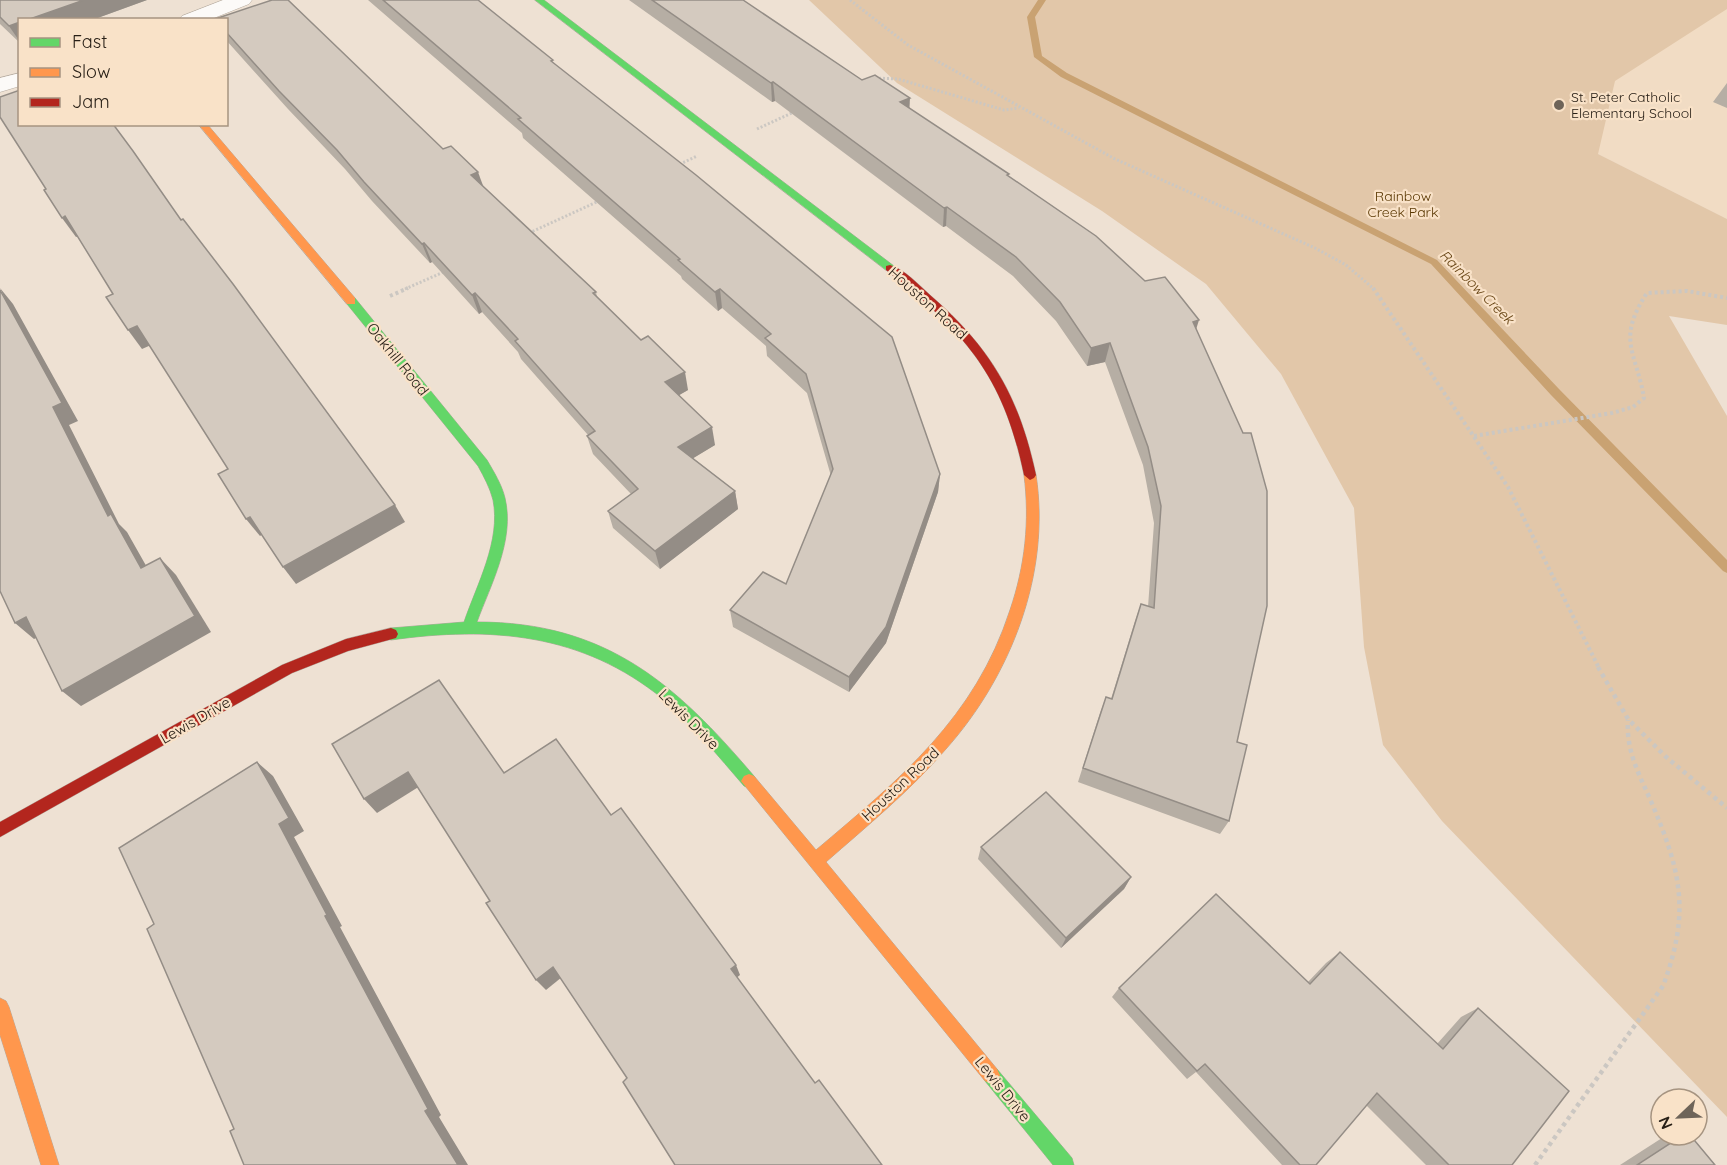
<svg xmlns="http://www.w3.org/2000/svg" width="1727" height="1165" viewBox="0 0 1727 1165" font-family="Quicksand,sans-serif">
<rect width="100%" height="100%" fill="#eee1d3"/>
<path fill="#f1dcc4" d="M 1727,0 L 1727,219 L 1598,154 L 1192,2 Z"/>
<path fill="#e2c7a9" d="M 809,0 L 1727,0 L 1727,9 L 1615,81 L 1598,154 L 1727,219 L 1727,325 L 1669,316 L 1727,416 L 1727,1117 L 1442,821 L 1383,745 L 1364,647 L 1354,508 L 1281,374 L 1206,284 L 1102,211 L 897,83 Z"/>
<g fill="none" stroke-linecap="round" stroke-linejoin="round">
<path fill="#c9a272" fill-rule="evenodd" d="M 1038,0 L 1046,0 L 1035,17 L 1042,56 L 1067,73 L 1437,260 L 1559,389 L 1727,560 L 1727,573 L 1723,571 L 1551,395 L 1431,264 L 1061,77 L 1034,57 L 1027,17 Z"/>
<g stroke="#b4aa9f" stroke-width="1">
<g id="street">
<path d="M 223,0 L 252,0 L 249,4 L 209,20 L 179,20 L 182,16 Z"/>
<path d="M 20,73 L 20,86 L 0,92 L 0,78 Z"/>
</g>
</g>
<g stroke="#b4aa9f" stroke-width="1">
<g id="fast">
<path d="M 535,0 L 544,0 L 894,266 L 894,270 L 886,270 Z"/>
<path d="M 351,297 L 355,298 L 487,460 C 494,472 502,485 505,498 C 515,540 491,584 477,622 C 606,622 676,684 754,776 L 757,781 L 754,786 L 749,788 L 744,786 C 718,756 693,725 663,699 C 582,633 491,626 391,640 L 386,638 L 384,634 L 386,630 L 391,628 L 464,622 C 477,584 501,541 493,500 C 490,488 484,477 478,466 L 347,304 L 347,298 Z"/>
<path d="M 991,1066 L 997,1069 L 1072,1158 L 1074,1165 L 1053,1165 L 985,1081 L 982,1075 L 985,1069 Z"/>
</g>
</g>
<g stroke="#b4aa9f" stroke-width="1">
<g id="slow">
<path d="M 198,124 L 207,124 L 355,298 L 355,304 L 347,304 Z"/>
<path d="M 1030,470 L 1036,475 C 1051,573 1011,676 946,749 C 910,791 867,826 826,862 L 997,1069 L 1000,1075 L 997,1081 L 991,1084 L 985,1081 L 741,781 L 744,776 L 749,774 L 754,776 L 816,850 C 900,779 975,718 1010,610 C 1025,566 1030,521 1024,475 Z"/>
<path d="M 0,998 L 6,1001 L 9,1007 L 59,1165 L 41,1165 L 0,1035 Z"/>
</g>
</g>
<g stroke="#b4aa9f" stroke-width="1">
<g id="jam">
<path d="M 890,265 C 904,269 919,285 930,295 C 991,348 1019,396 1036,475 L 1034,478 L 1030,480 L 1024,475 C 1003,374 965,333 886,270 L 886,266 Z"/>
<path d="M 391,628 L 396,630 L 398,634 L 396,638 L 348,651 L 292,673 L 0,837 L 0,822 L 282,665 L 346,639 Z"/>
</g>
</g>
<g stroke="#cbc7c2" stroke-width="3" stroke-dasharray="2 2" stroke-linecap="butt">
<path d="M 850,0 L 908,45 L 1115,159 L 1315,248 L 1346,265 L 1374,289"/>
<path d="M 875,78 L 898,79 L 1004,110 L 1019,108"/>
<path d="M 757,129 L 794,112"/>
<path d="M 676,166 L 697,156"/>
<path d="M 529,233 L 601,200"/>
<path d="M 405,289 L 446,271"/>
</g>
<g stroke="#cbc7c2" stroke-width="4" stroke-dasharray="3 3" stroke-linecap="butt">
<path d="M 1373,288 L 1508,487 L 1599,668"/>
<path d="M 390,296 L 408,288"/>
<path d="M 1474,436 L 1612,413 L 1633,407 L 1644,398 C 1636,351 1616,340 1647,293 L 1687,291 L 1727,298"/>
</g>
<g stroke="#cbc7c2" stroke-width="4.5" stroke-dasharray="4 4" stroke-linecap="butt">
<path d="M 1598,667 L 1628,719 L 1665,756 L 1727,808"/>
<path d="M 1535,1165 L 1663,986 C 1691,911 1681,871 1650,799 C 1638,772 1626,750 1628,720"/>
</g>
<use href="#street" fill="#fcfaf8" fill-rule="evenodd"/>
<use href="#fast" fill="#63d668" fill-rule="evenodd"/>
<use href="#slow" fill="#ff974d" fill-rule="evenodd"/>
<use href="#jam" fill="#b3261e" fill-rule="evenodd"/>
</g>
<g fill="#b6aea4">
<path d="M 0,0 L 147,0 L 92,20 L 20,20 L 20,43 L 0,24 Z"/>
<path d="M 368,0 L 478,0 L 554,63 L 940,474 L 938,492 L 886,643 L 849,692 L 733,627 L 730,610 L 786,584 L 831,476 L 807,393 L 767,356 L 766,346 L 722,308 L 718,311 L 682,279 L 681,276 L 523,138 L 522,133 Z"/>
<path d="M 629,0 L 743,0 L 862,80 L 909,109 L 1009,177 L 1197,329 L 1237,742 L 1229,821 L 1220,834 L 1078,782 L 1100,713 L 1106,697 L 1111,699 L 1135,621 L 1141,604 L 1148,607 L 1154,523 L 1143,465 L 1105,362 L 1087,366 L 1056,321 L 1013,276 L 946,226 L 943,227 L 775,101 L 772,102 Z"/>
<path d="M 226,20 L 443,149 L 596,292 L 597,297 L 688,390 L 679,395 L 715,445 L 693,458 L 735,491 L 738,509 L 660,569 L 613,528 L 608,511 L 631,494 L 593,454 L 587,436 L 588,435 L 521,359 L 518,352 L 482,312 L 479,314 L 432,262 L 430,263 L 372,201 L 345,169 L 288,109 L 226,40 Z"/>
<path d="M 1727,83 L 1727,108 L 1713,102 Z"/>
<path d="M 981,847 L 1131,877 L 1124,889 L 1061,948 L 978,859 Z"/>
<path d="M 1340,952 L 1437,1044 L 1461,1017 L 1478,1008 L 1512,1165 L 1426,1165 L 1366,1105 L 1316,1165 L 1282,1165 L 1196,1072 L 1187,1079 L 1112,997 L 1119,988 L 1308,982 L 1326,963 Z"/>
<path d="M 1675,1135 L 1690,1135 L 1715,1165 L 1620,1165 L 1662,1138 Z"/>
</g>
<g fill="#948d86">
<path d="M 84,0 L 147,0 L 92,20 L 27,20 Z"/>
<path d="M 20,22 L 20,42 L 9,26 Z"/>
<path d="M 773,82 L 775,101 L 772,102 L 771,83 Z"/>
<path d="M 910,98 L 909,116 L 900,102 Z"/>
<path d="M 478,172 L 485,191 L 471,175 Z"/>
<path d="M 947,207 L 946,226 L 943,227 L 944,208 Z"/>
<path d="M 65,216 L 79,236 L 76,237 L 62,218 Z"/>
<path d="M 424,243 L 432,262 L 430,263 L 422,244 Z"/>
<path d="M 0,288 L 13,304 L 78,421 L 69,425 L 119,524 L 127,532 L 157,585 L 141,568 L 108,516 L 53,407 Z"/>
<path d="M 720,289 L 722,308 L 718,311 L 715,292 Z"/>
<path d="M 475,293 L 482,312 L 479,314 L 472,295 Z"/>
<path d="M 1199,320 L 1193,339 L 1193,322 Z"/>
<path d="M 137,326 L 151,345 L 142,349 L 128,330 Z"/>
<path d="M 1110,343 L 1105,362 L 1087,366 L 1091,348 Z"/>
<path d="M 685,372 L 688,390 L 669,401 L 665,382 Z"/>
<path d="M 712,427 L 715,445 L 682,465 L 678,447 Z"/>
<path d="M 940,474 L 938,492 L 886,643 L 849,692 L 849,677 Z"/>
<path d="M 735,491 L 738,509 L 660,569 L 655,551 Z"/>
<path d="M 395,505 L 405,522 L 296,584 L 283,567 Z"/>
<path d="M 250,517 L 263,534 L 260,536 L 246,519 Z"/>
<path d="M 160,558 L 176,575 L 211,632 L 81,706 L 62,691 Z"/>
<path d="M 26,617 L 45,634 L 34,639 L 15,623 Z"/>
<path d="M 257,762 L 273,776 L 304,831 L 294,837 L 342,926 L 340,927 L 441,1115 L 439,1117 L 468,1165 L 458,1165 L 425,1111 L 325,916 L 279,824 Z"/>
<path d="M 408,772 L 420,786 L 377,813 L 364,799 Z"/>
<path d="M 1131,877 L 1124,889 L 1061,948 L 1066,938 Z"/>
<path d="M 736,965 L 740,975 L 735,979 L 731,969 Z"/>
<path d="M 553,967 L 562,977 L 546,990 L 536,980 Z"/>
</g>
<g fill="#d4cabf" stroke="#948d86" stroke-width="1.5">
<path d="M 0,0 L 84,0 L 27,20 L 20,20 L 20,22 L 9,26 L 0,17 Z"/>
<path d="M 272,0 L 288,0 L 443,149 L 451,146 L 478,172 L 471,175 L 596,292 L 593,293 L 641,340 L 648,336 L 685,372 L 665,382 L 712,427 L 678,447 L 735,491 L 655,551 L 608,511 L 638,489 L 587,436 L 595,431 L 515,341 L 518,339 L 475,293 L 472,295 L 424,243 L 422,244 L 364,182 L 337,150 L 279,91 L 226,32 L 226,20 L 215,19 Z"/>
<path d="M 383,0 L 478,0 L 553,60 L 551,61 L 696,175 L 892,337 L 940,474 L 886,627 L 849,677 L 730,610 L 763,572 L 786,584 L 833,469 L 806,374 L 765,338 L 771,334 L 720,289 L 715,292 L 678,260 L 680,259 L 518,119 L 521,118 Z"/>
<path d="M 652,0 L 743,0 L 862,80 L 875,75 L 910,98 L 900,102 L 1009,174 L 1007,175 L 1096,236 L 1145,281 L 1165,277 L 1199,320 L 1193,322 L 1243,433 L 1251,433 L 1267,491 L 1267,606 L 1237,742 L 1247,745 L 1229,821 L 1083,768 L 1106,697 L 1112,699 L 1141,604 L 1154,608 L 1161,506 L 1148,447 L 1110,343 L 1091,348 L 1060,302 L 1016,257 L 947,207 L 944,208 L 773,82 L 771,83 Z"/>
<path d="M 20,90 L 20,124 L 113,124 L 133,151 L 181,220 L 183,219 L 233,284 L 395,505 L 283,567 L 250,517 L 246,519 L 218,474 L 228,469 L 137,326 L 128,330 L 106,297 L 113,294 L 65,216 L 62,218 L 44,190 L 46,189 L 0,117 L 0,97 Z"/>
<path d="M 0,290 L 62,403 L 53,407 L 108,516 L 111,514 L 141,568 L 160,558 L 195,616 L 62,691 L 26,617 L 15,623 L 0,591 Z"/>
<path d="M 439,680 L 504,773 L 556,739 L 611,815 L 621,808 L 736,965 L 731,969 L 815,1083 L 819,1080 L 882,1165 L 675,1165 L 623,1082 L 627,1078 L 553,967 L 536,980 L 486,903 L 490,901 L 408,772 L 364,799 L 332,744 Z"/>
<path d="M 257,762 L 289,818 L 279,824 L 327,915 L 325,916 L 428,1109 L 425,1111 L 458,1165 L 244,1165 L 230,1131 L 234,1129 L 147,929 L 154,924 L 119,848 Z"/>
<path d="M 1046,792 L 1131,877 L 1066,938 L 981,847 Z"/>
<path d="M 1216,894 L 1310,984 L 1340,952 L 1443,1049 L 1478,1008 L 1569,1091 L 1512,1165 L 1449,1165 L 1377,1093 L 1316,1165 L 1300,1165 L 1205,1064 L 1197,1071 L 1119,988 Z"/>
<path d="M 1683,1135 L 1690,1135 L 1715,1165 L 1637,1165 Z"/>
</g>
<circle fill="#6e6459" stroke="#f9e2c8" stroke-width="2" cx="1559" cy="105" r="6"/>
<g text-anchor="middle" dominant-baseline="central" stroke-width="4.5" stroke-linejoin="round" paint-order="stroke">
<g font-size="14" fill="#292017" stroke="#f9e2c8" text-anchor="start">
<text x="1571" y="97">St. Peter Catholic<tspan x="1571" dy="16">Elementary School</tspan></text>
</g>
<g font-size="14" fill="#5a3803" stroke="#f9e2c8">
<text x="1403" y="196">Rainbow<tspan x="1403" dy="16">Creek Park</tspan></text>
</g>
<g font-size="14" font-style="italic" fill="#674414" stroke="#f9e2c8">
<text transform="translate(1477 287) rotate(45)">Rainbow Creek</text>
</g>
<g font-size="15" fill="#292017" stroke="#f9e2c8">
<text transform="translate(928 303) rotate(42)">Houston Road</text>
<text transform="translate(398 359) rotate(51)">Oakhill Road</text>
<text transform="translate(689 719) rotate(45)">Lewis Drive</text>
<text transform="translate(195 720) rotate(-30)">Lewis Drive</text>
<text transform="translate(900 784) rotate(-43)">Houston Road</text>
<text transform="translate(1003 1089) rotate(51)">Lewis Drive</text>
</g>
</g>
<rect x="18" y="18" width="210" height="108" fill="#f9e2c8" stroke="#a69481" stroke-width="1.5"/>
<rect x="30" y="38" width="30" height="9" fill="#63d668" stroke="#a69481" stroke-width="1.5"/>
<text x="72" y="48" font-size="18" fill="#292017">Fast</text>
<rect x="30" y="68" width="30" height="9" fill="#ff974d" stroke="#a69481" stroke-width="1.5"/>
<text x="72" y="78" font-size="18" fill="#292017">Slow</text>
<rect x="30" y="98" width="30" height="9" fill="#b3261e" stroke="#a69481" stroke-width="1.5"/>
<text x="72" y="108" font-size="18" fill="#292017">Jam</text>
<g transform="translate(1679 1117) rotate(247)"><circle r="28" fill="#f9e2c8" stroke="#a69481" stroke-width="1.5"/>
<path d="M0-4.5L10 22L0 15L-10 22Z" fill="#6e6459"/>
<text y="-9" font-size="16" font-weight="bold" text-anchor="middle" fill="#292017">N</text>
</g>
</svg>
